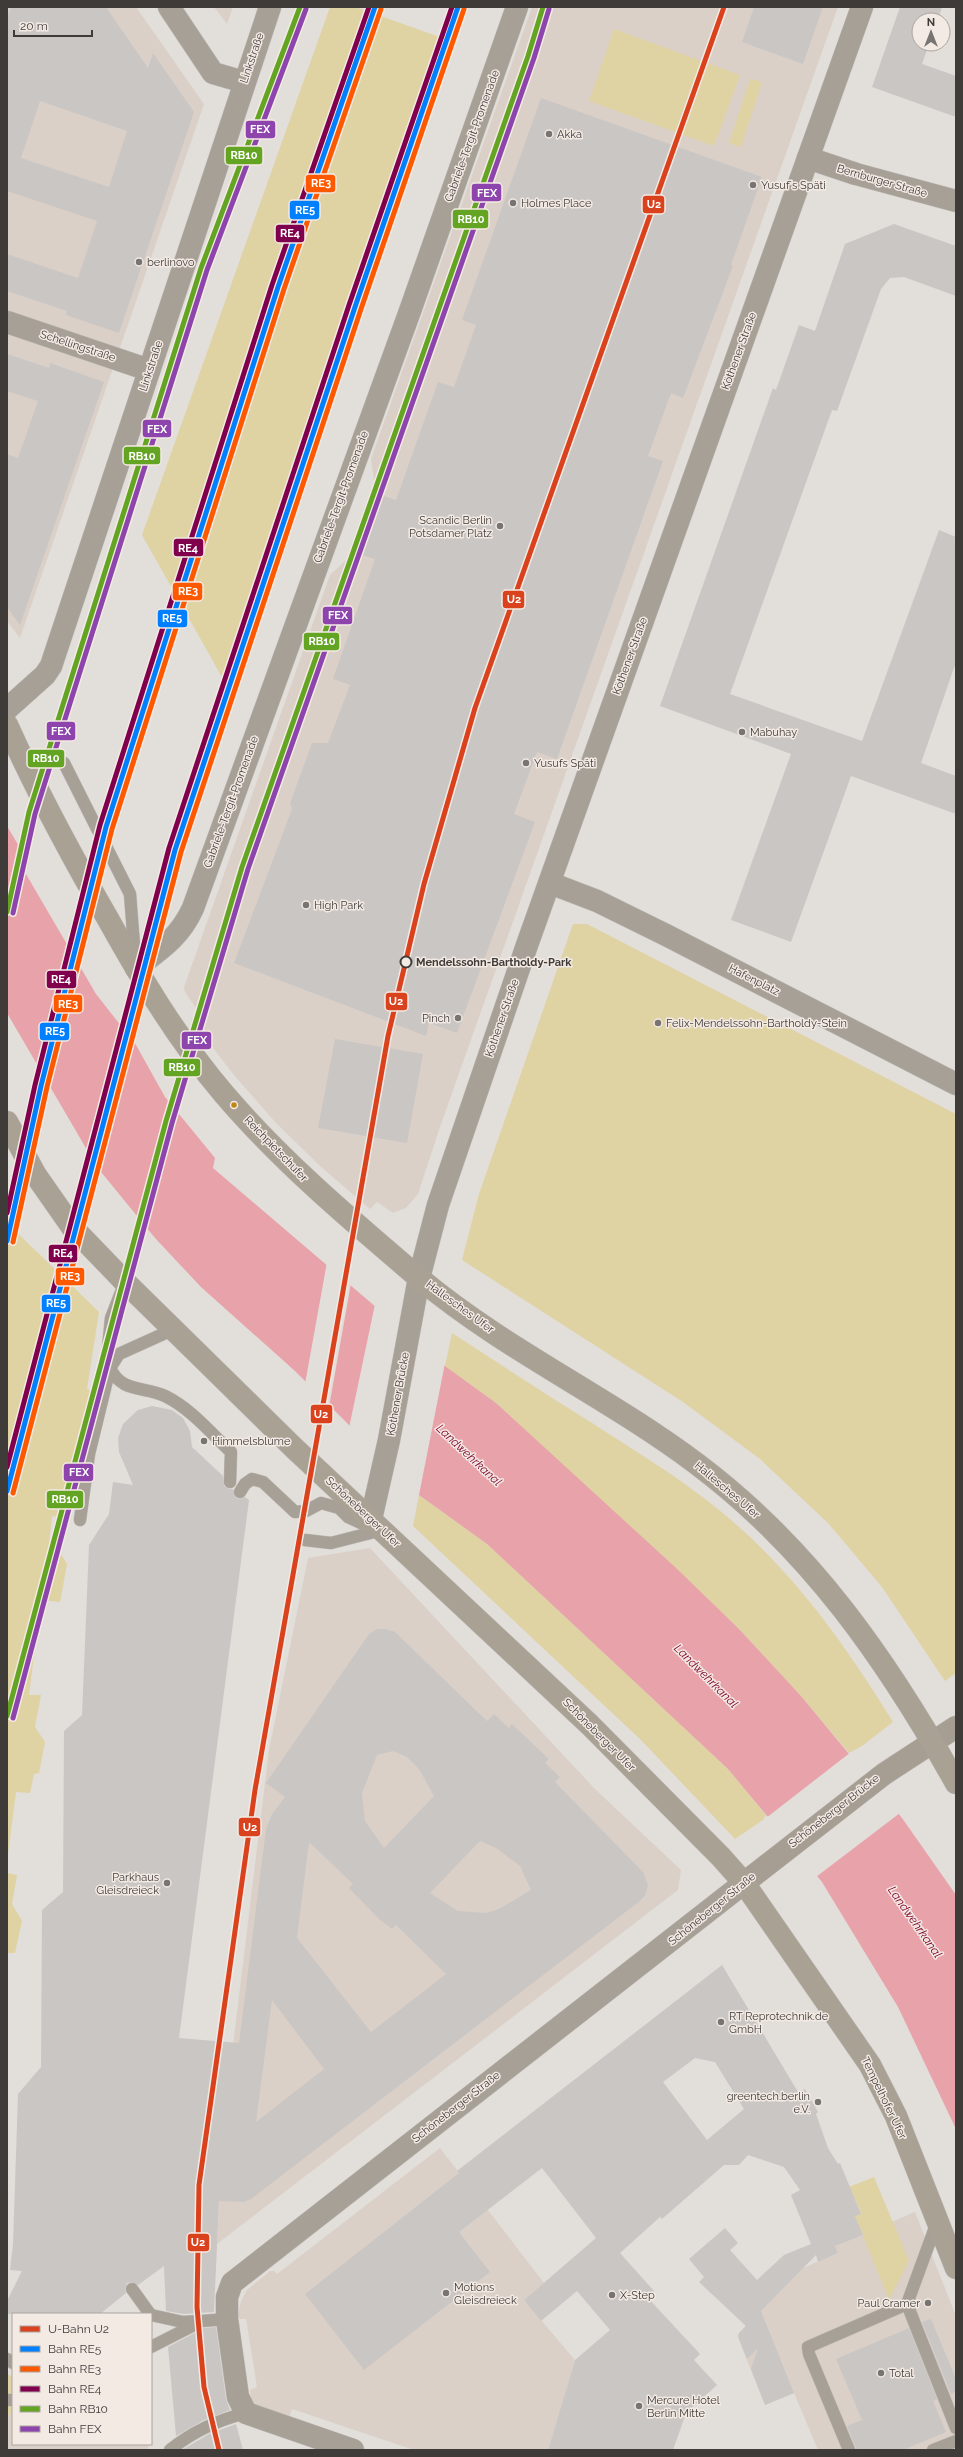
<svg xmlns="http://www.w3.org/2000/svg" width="963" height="2457" viewBox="0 0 963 2457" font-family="Raleway,sans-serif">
<rect width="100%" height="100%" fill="#e2deda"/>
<g fill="#dad0c8">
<path d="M 7,7 L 136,7 L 204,104 L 20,638 L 7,621 Z"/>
<path d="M 214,7 L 233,7 L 227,24 Z"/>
<path d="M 532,7 L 838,7 L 440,1127 L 418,1194 L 406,1208 L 393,1213 L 377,1202 L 370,1209 L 320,1166 L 276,1123 L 233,1074 L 191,1019 L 200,1014 L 185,992 L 184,987 L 330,575 L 346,560 L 374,481 L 371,459 Z"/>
<path d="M 370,1548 L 595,1789 L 681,1870 L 678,1890 L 217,2244 L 223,2127 L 269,1750 L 308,1558 Z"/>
<path d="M 440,2148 L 544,2283 L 524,2300 L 575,2360 L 548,2450 L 414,2450 L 292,2409 L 289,2417 L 254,2406 L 251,2400 L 250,2390 L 257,2387 L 246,2319 L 240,2319 L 238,2316 L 241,2301 L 247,2290 L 270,2271 L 274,2271 L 277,2274 Z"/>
<path d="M 915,2212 L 956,2316 L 956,2450 L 818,2450 L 794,2393 L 765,2405 L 737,2335 L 803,2268 L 838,2253 L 835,2246 Z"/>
<path d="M 7,2414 L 13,2415 L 13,2444 L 149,2444 L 148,2450 L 7,2450 Z"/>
</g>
<g fill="#dfd2a3">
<path d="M 330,7 L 355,7 L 451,41 L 223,679 L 142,535 Z"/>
<path d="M 614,29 L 740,75 L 714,146 L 589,101 Z"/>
<path d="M 750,79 L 762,82 L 741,147 L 729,143 Z"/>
<path d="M 573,924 L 587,924 L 956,1114 L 956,1673 L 945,1681 L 882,1587 L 828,1523 L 760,1459 L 683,1402 L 462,1260 L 479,1194 Z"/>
<path d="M 7,1223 L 99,1312 L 87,1389 L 96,1393 L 65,1518 L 52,1516 L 49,1542 L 58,1543 L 57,1548 L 67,1564 L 60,1602 L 41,1600 L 29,1695 L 41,1695 L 35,1727 L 45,1742 L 39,1773 L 34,1774 L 30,1793 L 16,1792 L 7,1862 Z"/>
<path d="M 452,1333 C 498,1363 545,1394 592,1423 C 635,1451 679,1477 719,1510 C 791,1568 845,1644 893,1722 L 862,1746 L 849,1753 L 801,1696 L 739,1629 L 496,1403 L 445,1366 Z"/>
<path d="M 419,1495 L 487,1544 L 728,1769 L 766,1815 L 763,1820 L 735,1839 L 641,1740 L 413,1526 Z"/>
<path d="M 7,1873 L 17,1875 L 12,1904 L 22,1921 L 15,1953 L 7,1953 Z"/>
<path d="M 874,2177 L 909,2261 L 889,2300 L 855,2216 L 861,2213 L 855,2199 L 844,2189 Z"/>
<path d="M 7,2374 L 13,2377 L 13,2415 L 7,2414 Z"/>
</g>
<path fill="#e8a2aa" d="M 7,826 L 20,848 L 16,857 L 96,994 L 136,1045 L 165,1097 L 215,1158 L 213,1168 L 445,1366 L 496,1403 L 676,1568 L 739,1629 L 801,1696 L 902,1818 L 956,1895 L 956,2129 L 898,2007 L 822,1882 L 728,1769 L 487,1544 L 419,1495 L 295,1371 L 201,1287 L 155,1238 L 97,1167 L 7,1013 Z"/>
<g fill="#e2deda">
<path d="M 327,1262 L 351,1283 L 329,1407 L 305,1384 Z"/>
<path d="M 375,1304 L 445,1363 L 419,1495 L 414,1492 L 349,1428 Z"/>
<path d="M 851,1752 L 900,1813 L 816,1877 L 766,1818 Z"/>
</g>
<g fill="#cac6c4" fill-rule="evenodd">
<path d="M 11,7 L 106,7 L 148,68 L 153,53 L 194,112 L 119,333 L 66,315 L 67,311 L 7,291 L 7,254 L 78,278 L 97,221 L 7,191 L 7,19 ZM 40,101 L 127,131 L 109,187 L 21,158 Z"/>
<path d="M 754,7 L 823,7 L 803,64 L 742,42 Z"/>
<path d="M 900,7 L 942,7 L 938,20 L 919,20 L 919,44 L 929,44 L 922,64 L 956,76 L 956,117 L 872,87 Z"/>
<path d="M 541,98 L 762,177 L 731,265 L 733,266 L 683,398 L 671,393 L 648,456 L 663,461 L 557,759 L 537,752 L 514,814 L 535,822 L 457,1033 L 429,1023 L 426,1036 L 234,963 L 292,809 L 290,803 L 312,743 L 328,743 L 350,685 L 333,679 L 375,559 L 351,552 L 373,492 L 396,500 L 438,382 L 454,387 L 476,325 L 462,320 Z"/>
<path d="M 894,224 L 956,246 L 956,296 L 904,277 L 890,278 L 881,289 L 837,411 L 832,410 L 730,694 L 862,741 L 939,530 L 956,537 L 956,662 L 921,763 L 956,776 L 956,814 L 851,776 L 791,942 L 731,920 L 791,754 L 660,706 L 773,388 L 776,390 L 799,325 L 815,331 L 845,244 Z"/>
<path d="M 7,354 L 49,368 L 50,363 L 104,382 L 20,625 L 7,607 L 7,454 L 18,458 L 38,401 L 7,391 Z"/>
<path d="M 335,1039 L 423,1054 L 407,1143 L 318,1128 Z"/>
<path d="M 152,1406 L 172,1410 L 183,1418 L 190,1431 L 192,1447 L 223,1476 L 224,1486 L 229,1489 L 233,1489 L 236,1498 L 240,1499 L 245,1497 L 249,1500 L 179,2038 L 239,2043 L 266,1829 L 272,1814 L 285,1797 L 266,1783 L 369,1634 L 377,1629 L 386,1629 L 395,1632 L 487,1721 L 494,1714 L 509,1728 L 512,1724 L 549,1759 L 545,1763 L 560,1777 L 555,1782 L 643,1872 L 648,1885 L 646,1894 L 640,1901 L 251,2199 L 244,2202 L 219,2201 L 214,2312 L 184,2314 L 166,2311 L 164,2266 L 138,2285 L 132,2282 L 127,2283 L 125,2289 L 126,2293 L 100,2314 L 7,2314 L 7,2301 L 22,2271 L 10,2270 L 13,2244 L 18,2094 L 41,2067 L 42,1910 L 63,1892 L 64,1731 L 82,1715 L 89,1545 L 109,1514 L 113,1482 L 133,1485 L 119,1452 L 118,1438 L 123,1424 L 138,1410 ZM 393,1751 L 407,1757 L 419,1769 L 434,1796 L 384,1848 L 365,1821 L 362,1793 L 377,1755 ZM 480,1841 L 496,1848 L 520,1866 L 531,1890 L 499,1909 L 486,1913 L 458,1911 L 430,1893 ZM 309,1842 L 353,1884 L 349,1888 L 379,1919 L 392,1929 L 396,1925 L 446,1974 L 371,2032 L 297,1938 ZM 272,2000 L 324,2069 L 256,2122 Z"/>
<path d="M 722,1965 L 798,2092 L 805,2089 L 818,2112 L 816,2114 L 828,2148 L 838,2164 L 840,2163 L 861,2214 L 855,2216 L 863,2235 L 835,2246 L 838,2253 L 818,2262 L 816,2255 L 761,2311 L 794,2393 L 765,2405 L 751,2369 L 758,2348 L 747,2359 L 739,2339 L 739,2333 L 746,2326 L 699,2282 L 704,2277 L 689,2259 L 725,2228 L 738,2243 L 730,2250 L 757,2280 L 784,2255 L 811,2244 L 791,2195 L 800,2190 L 784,2167 L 748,2155 L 739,2165 L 724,2165 L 662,2219 L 660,2217 L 620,2253 L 654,2291 L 647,2297 L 700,2354 L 694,2360 L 717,2385 L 686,2413 L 673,2450 L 548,2450 L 575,2360 L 610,2330 L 577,2291 L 541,2321 L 524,2300 L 596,2238 L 542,2168 L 459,2232 L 490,2272 L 364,2370 L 305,2294 L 459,2173 L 457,2171 ZM 695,2058 L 715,2062 L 744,2109 L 707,2140 L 663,2082 Z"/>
<path d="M 931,2319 L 956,2379 L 956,2391 L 951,2394 L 922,2322 Z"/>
<path d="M 216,2327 L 226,2399 L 230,2410 L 202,2421 L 176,2436 L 168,2347 L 204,2328 Z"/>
<path d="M 909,2328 L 937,2399 L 933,2401 L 946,2432 L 903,2450 L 857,2450 L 847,2426 L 862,2420 L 836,2359 Z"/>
<path d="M 236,2424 L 243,2450 L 182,2450 L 209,2434 Z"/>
</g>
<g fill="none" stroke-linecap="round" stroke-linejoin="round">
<g stroke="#bdbab7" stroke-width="13">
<g id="lane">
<path d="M 64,763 L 130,894 L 135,958"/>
<path d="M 110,1368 C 122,1393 143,1386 165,1396 C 190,1408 211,1433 231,1452 L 230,1482"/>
<path d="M 110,1368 L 119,1354 L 172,1330"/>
<path d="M 240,1492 L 245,1484 L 252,1479 L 263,1482 L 295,1512 L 306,1511 L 321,1503 L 339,1508 L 348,1517 L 361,1523 L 370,1520"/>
<path d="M 80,1520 L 89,1454 L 110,1368 L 108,1348 L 111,1318 L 125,1282"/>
<path d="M 305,1540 L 331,1543 L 382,1530"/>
<path d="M 937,2222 L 907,2304 L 956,2428"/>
<path d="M 132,2289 L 150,2314"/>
<path d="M 151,2315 L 183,2322 L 199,2321"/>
<path d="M 151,2347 L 202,2321 L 227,2319"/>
<path d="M 7,2359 L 13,2363"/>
<path d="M 7,2400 L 13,2400"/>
<path d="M 170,2450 C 192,2432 218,2420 246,2413"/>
<path d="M 849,2450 L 809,2354 L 808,2347 L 907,2304"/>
<path d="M 933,2450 L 956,2441"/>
</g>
</g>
<g stroke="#bdbab7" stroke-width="23">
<g id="street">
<path d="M 169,7 L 213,73 L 244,82"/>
<path d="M 808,158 L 856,174 L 956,201"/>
<path d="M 7,322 L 149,370"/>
<path d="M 7,709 L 45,675 L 51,666 L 270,7"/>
<path d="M 550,883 L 597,901 L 666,935 L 956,1084"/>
<path d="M 136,968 C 161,949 180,937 193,908 L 410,311 L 517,7"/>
<path d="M 371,1519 L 389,1440 L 419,1278 L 438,1205 L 527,945 L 862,7"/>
<path d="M 353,2450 L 246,2413 L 238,2397 L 227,2319 L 227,2297 L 232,2283 L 744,1883"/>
</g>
</g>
<g stroke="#bdbab7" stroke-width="23">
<path id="secondary" d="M 744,1883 L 884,1774 L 956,1727"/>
</g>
<g stroke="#bdbab7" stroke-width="23">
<g id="primary">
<path d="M 7,725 C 37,792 71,855 108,919 C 142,980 178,1040 224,1094 C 282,1162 351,1220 419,1278 C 505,1350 608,1397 697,1464 C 810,1549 887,1660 956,1783"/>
<path d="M 7,1122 L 35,1174 L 72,1227 L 125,1282 L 294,1448 L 590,1725 L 721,1857 L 744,1883 L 870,2065 L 896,2116 L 956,2268"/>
</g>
</g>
<use href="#lane" stroke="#a7a096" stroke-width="12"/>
<use href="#street" stroke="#a7a096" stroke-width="22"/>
<use href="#secondary" stroke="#a79e93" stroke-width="22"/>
<use href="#primary" stroke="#a9a194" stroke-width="22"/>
<g stroke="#f3eae4" stroke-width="8">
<g id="rail-1">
<path d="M 7,1241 L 41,1086 L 106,827 L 278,287 L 375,7"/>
<path d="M 7,1491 L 175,850 L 355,307 L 458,7"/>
</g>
</g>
<g stroke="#f3eae4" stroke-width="8">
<g id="rail-2">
<path d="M 13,1242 L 47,1087 L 112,829 L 284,289 L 381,9"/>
<path d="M 13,1493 L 181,852 L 361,309 L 464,9"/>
</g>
</g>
<g stroke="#f3eae4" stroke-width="8">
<g id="rail-3">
<path d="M 7,1213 L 35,1085 L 100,825 L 272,285 L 369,7"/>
<path d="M 7,1467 L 169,848 L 349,305 L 452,7"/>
</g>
</g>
<g stroke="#f3eae4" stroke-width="8">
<g id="rail-4">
<path d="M 7,912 L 29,812 L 201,268 L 300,7"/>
<path d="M 7,1716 L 166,1121 L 242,867 L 528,56 L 543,7"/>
</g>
</g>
<g stroke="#f3eae4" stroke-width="8">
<g id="rail-5">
<path d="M 13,913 L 35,814 L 207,270 L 306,9"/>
<path d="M 13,1718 L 172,1123 L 248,869 L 534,58 L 549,9"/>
</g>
</g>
<use href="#rail-1" stroke="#0080ff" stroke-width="5"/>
<use href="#rail-2" stroke="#ff5900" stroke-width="5"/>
<use href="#rail-3" stroke="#80004d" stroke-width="5"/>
<use href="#rail-4" stroke="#64a423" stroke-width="5"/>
<use href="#rail-5" stroke="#8e44ad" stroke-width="5"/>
<g stroke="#f3eae4" stroke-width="8">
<path id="metro-1" d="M 219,2450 L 204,2387 L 197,2307 L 199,2185 L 255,1790 L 388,1036 L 424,884 L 475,708 L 724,7"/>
</g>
<use href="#metro-1" stroke="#da421e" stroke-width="5"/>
</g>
<g fill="#787471" stroke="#f3eae4" stroke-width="1.5">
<circle cx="549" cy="134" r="4"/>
<circle cx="753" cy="185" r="4"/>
<circle cx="513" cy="203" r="4"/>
<circle cx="139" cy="262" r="4"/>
<circle cx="500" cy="526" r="4"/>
<circle cx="742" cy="732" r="4"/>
<circle cx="526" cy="763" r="4"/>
<circle cx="306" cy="905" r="4"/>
<circle cx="458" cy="1018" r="4"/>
<circle cx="658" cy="1023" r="4"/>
<circle cx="204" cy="1441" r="4"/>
<circle cx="167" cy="1883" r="4"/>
<circle cx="721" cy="2022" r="4"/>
<circle cx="818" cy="2102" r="4"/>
<circle cx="446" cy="2293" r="4"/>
<circle cx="612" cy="2295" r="4"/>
<circle cx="928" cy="2303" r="4"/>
<circle cx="881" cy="2373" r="4"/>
<circle cx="639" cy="2406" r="4"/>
</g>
<circle fill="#f3eae4" stroke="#3f3b39" stroke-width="2" cx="406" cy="962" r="5.5"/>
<circle fill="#c08611" stroke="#f3eae4" stroke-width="1.5" cx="234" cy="1105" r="3.5"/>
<g text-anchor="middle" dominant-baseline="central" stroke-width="3" stroke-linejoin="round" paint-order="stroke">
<g font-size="11" fill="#3f3b39" stroke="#f3eae4">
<text transform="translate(252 58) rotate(-71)">Linkstraße</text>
<text transform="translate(472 136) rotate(-70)">Gabriele-Tergit-Promenade</text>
<text transform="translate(882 181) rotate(16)">Bernburger Straße</text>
<text transform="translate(78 346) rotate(18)">Schellingstraße</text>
<text transform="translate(739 351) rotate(-70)">Köthener Straße</text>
<text transform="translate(151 366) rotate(-72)">Linkstraße</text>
<text transform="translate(341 497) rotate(-70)">Gabriele-Tergit-Promenade</text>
<text transform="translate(630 656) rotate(-70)">Köthener Straße</text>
<text transform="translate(231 802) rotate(-70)">Gabriele-Tergit-Promenade</text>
<text transform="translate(754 980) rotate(27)">Hafenplatz</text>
<text transform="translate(502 1018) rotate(-71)">Köthener Straße</text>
<text transform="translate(276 1149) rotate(46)">Reichpietschufer</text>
<text transform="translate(460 1307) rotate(36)">Hallesches Ufer</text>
<text transform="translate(398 1394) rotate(-80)">Köthener Brücke</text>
<text transform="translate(727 1490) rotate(40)">Hallesches Ufer</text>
<text transform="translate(363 1512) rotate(43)">Schöneberger Ufer</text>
<text transform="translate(599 1735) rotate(45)">Schöneberger Ufer</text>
<text transform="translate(834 1811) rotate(-38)">Schöneberger Brücke</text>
<text transform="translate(712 1909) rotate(-39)">Schöneberger Straße</text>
<text transform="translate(884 2098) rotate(64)">Tempelhofer Ufer</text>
<text transform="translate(456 2107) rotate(-38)">Schöneberger Straße</text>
</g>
<g font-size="11" fill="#3f3b39" stroke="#f3eae4" text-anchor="start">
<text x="557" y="134">Akka</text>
<text x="761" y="185">Yusuf´s Späti</text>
<text x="521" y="203">Holmes Place</text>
<text x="147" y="262">berlinovo</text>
<text x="492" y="520" text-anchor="end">Scandic Berlin<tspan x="492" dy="13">Potsdamer Platz</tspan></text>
<text x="750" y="732">Mabuhay</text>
<text x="534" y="763">Yusufs Späti</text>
<text x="314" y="905">High Park</text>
<text x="450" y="1018" text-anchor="end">Pinch</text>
<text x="666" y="1023">Felix-Mendelssohn-Bartholdy-Stein</text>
<text x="212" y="1441">Himmelsblume</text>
<text x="159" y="1877" text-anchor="end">Parkhaus<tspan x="159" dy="13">Gleisdreieck</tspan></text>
<text x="729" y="2016">RT Reprotechnik.de<tspan x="729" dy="13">GmbH</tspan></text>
<text x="810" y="2096" text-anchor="end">greentech.berlin<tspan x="810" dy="13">e.V.</tspan></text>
<text x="454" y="2287">Motions<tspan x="454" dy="13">Gleisdreieck</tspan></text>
<text x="620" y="2295">X-Step</text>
<text x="920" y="2303" text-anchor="end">Paul Cramer</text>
<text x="889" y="2373">Total</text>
<text x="647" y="2400">Mercure Hotel<tspan x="647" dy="13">Berlin Mitte</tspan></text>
</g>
<g font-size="11" font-weight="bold" fill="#3f3b39" stroke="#f3eae4" text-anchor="start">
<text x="416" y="962">Mendelssohn-Bartholdy-Park</text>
</g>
<g font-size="12" font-style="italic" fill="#80052d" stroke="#f3eae4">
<text transform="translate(469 1455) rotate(43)">Landwehrkanal</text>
<text transform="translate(706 1676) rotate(45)">Landwehrkanal</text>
<text transform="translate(915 1922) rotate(55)">Landwehrkanal</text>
</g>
</g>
<g stroke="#f3eae4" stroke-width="1.5">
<rect x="245" y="120" width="31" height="19" rx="4" fill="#8e44ad"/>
<rect x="225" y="146" width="38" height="19" rx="4" fill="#64a423"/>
<rect x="305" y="174" width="31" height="19" rx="4" fill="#ff5900"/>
<rect x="471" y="183" width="31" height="19" rx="4" fill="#8e44ad"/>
<rect x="642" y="195" width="23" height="19" rx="4" fill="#da421e"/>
<rect x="289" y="200" width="31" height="20" rx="4" fill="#0080ff"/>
<rect x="452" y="209" width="37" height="20" rx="4" fill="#64a423"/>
<rect x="275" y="224" width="30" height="19" rx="4" fill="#80004d"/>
<rect x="142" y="419" width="30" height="19" rx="4" fill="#8e44ad"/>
<rect x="123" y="446" width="38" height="19" rx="4" fill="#64a423"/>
<rect x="173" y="538" width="31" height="19" rx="4" fill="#80004d"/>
<rect x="172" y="582" width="31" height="19" rx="4" fill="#ff5900"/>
<rect x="502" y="590" width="23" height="19" rx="4" fill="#da421e"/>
<rect x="322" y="606" width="31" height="19" rx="4" fill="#8e44ad"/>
<rect x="157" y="609" width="31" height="19" rx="4" fill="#0080ff"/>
<rect x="303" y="632" width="37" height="19" rx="4" fill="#64a423"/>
<rect x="46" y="721" width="30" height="20" rx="4" fill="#8e44ad"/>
<rect x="27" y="749" width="38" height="19" rx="4" fill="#64a423"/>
<rect x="46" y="970" width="31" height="19" rx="4" fill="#80004d"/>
<rect x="385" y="992" width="23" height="19" rx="4" fill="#da421e"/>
<rect x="53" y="994" width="30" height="19" rx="4" fill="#ff5900"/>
<rect x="39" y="1022" width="31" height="19" rx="4" fill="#0080ff"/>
<rect x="181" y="1031" width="31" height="19" rx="4" fill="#8e44ad"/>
<rect x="163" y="1058" width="38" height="19" rx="4" fill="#64a423"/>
<rect x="48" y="1244" width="30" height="19" rx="4" fill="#80004d"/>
<rect x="55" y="1267" width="30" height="19" rx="4" fill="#ff5900"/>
<rect x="41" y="1294" width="30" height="19" rx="4" fill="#0080ff"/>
<rect x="310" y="1404" width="23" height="20" rx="4" fill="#da421e"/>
<rect x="63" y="1463" width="31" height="19" rx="4" fill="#8e44ad"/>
<rect x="46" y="1490" width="38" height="19" rx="4" fill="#64a423"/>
<rect x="238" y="1817" width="23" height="20" rx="4" fill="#da421e"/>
<rect x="187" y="2233" width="23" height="19" rx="4" fill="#da421e"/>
</g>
<g font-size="11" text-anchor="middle" font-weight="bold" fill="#fff">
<text x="260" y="133">FEX</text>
<text x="244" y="159">RB10</text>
<text x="321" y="187">RE3</text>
<text x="487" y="197">FEX</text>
<text x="654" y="208">U2</text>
<text x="305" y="214">RE5</text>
<text x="471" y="223">RB10</text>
<text x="290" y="237">RE4</text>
<text x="157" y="433">FEX</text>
<text x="142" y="460">RB10</text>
<text x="188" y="552">RE4</text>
<text x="188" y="595">RE3</text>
<text x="514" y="603">U2</text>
<text x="338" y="619">FEX</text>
<text x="172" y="622">RE5</text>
<text x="322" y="645">RB10</text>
<text x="61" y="735">FEX</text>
<text x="46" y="762">RB10</text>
<text x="61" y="983">RE4</text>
<text x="396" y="1005">U2</text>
<text x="68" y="1008">RE3</text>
<text x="55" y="1035">RE5</text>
<text x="197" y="1044">FEX</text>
<text x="182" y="1071">RB10</text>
<text x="63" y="1257">RE4</text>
<text x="70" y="1280">RE3</text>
<text x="56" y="1307">RE5</text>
<text x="321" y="1418">U2</text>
<text x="79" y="1476">FEX</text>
<text x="65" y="1503">RB10</text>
<text x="250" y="1831">U2</text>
<text x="198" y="2246">U2</text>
</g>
<rect width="963" height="2457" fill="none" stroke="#3f3b39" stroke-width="16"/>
<rect x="12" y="2313" width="140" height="132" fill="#f3eae4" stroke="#aba4a0"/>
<rect x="20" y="2326" width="20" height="6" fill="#da421e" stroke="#aba4a0"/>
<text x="48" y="2333" font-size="12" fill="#3f3b39">U-Bahn U2</text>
<rect x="20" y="2346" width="20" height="6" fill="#0080ff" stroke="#aba4a0"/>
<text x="48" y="2353" font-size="12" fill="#3f3b39">Bahn RE5</text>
<rect x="20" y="2366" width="20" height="6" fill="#ff5900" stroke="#aba4a0"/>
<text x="48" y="2373" font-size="12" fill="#3f3b39">Bahn RE3</text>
<rect x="20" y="2386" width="20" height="6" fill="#80004d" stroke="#aba4a0"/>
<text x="48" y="2393" font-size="12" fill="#3f3b39">Bahn RE4</text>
<rect x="20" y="2406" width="20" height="6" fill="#64a423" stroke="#aba4a0"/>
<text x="48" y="2413" font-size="12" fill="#3f3b39">Bahn RB10</text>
<rect x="20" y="2426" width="20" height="6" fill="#8e44ad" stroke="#aba4a0"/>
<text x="48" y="2433" font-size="12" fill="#3f3b39">Bahn FEX</text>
<g transform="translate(931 32)"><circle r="19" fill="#f3eae4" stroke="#aba4a0"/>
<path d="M0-3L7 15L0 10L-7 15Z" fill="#787471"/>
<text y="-6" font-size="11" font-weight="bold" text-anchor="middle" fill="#3f3b39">N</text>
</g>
<path d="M14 30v6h78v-6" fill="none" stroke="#3f3b39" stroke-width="2"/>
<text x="20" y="30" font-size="12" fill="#3f3b39" stroke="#f3eae4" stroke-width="3" paint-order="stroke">20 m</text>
</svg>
